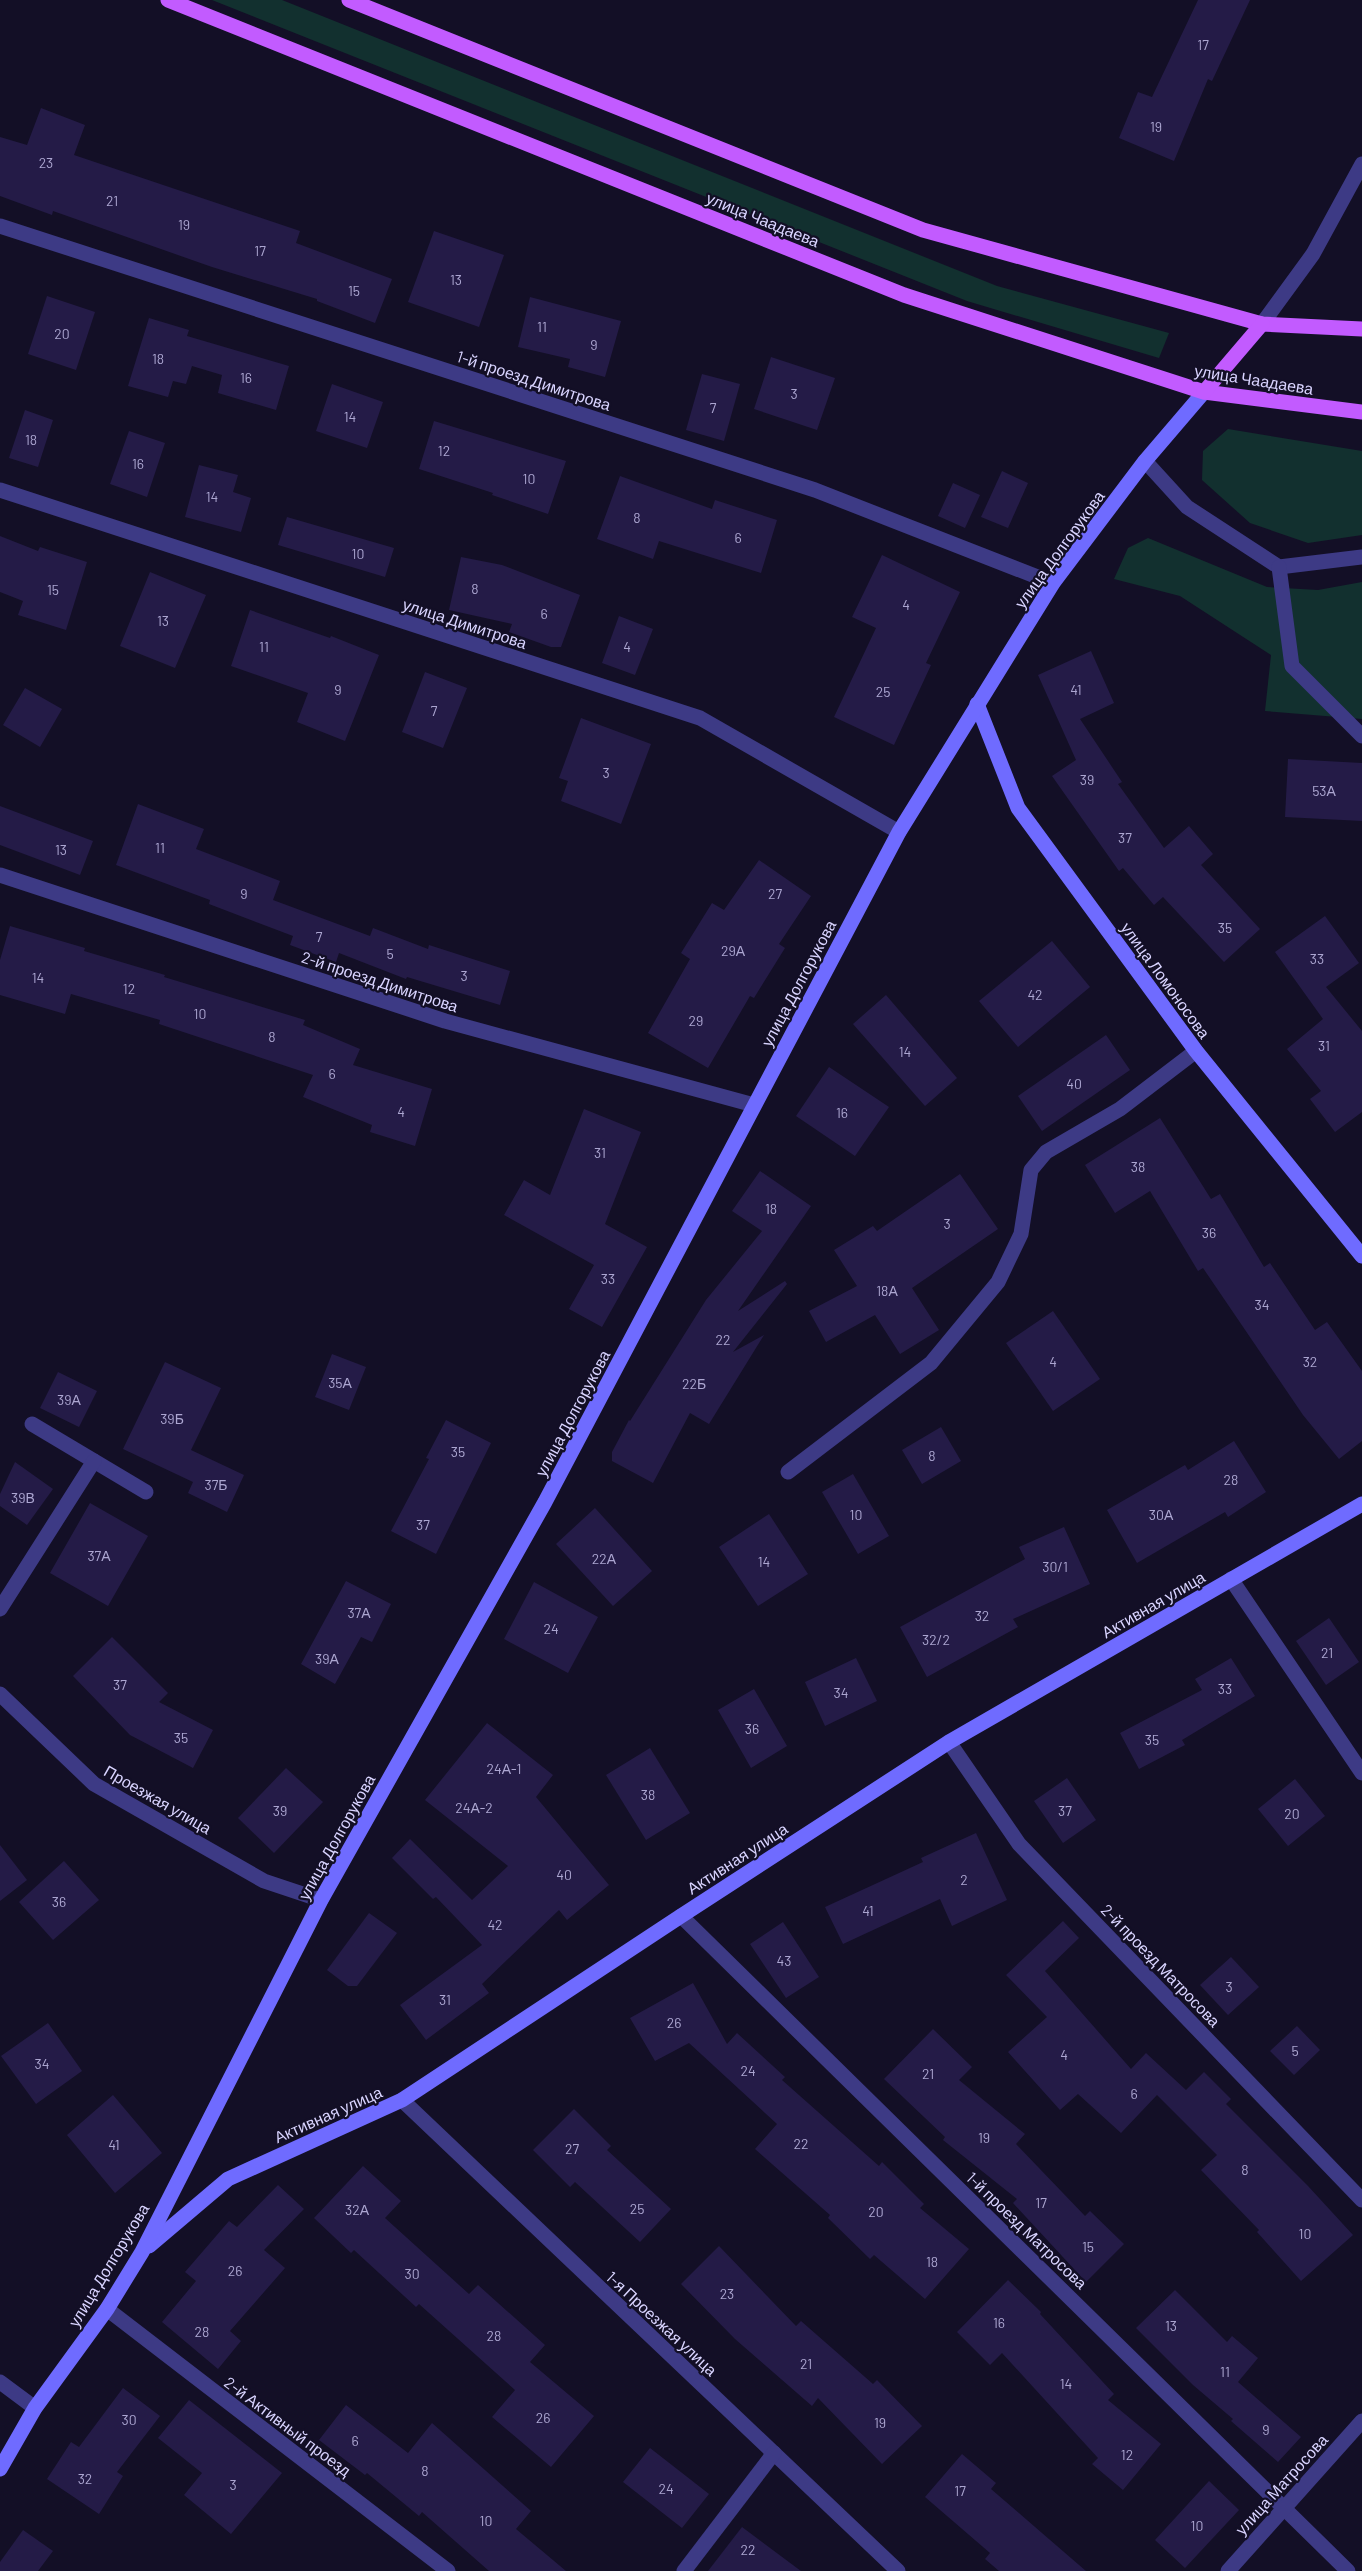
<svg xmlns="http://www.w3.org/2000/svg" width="1362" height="2571" viewBox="0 0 1362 2571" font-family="Barlow,sans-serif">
<rect width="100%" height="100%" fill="#130f26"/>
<g fill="#12302f">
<path d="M 212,0 L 282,0 L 997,286 L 1169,333 L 1159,358 L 967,301 Z"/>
<path d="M 1228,429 L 1362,451 L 1362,535 L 1308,543 L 1250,523 L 1202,480 L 1203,451 Z"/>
<path d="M 1148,538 L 1267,587 L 1318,590 L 1362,582 L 1362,719 L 1265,711 L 1271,655 L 1180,596 L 1114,579 L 1128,548 Z"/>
</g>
<g fill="#241b47">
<path d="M 1198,0 L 1250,0 L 1212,81 L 1208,79 L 1174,161 L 1119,138 L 1138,92 L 1152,97 Z"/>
<path d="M 41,108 L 85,125 L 74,155 L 300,231 L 296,243 L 392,279 L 375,323 L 317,301 L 317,299 L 212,267 L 53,211 L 52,215 L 0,196 L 0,137 L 27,145 Z"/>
<path d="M 434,231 L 504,255 L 479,327 L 408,302 Z"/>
<path d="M 47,296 L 95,312 L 76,370 L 28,354 Z"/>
<path d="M 530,297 L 621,321 L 605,377 L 568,367 L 570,359 L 518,347 Z"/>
<path d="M 149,318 L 189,330 L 187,336 L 289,366 L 276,410 L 218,393 L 222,375 L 192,366 L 186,384 L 173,381 L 168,397 L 128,386 Z"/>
<path d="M 771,357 L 835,378 L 817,430 L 754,409 Z"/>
<path d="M 702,374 L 740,384 L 724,441 L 686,430 Z"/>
<path d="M 332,384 L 383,402 L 367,448 L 316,431 Z"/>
<path d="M 25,410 L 53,420 L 38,467 L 9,458 Z"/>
<path d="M 434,421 L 566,461 L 548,514 L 492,495 L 493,493 L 419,469 Z"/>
<path d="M 129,431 L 165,443 L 147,497 L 110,484 Z"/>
<path d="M 199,465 L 238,475 L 233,492 L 251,498 L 241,532 L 185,517 Z"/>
<path d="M 1002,471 L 1028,483 L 1008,528 L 981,517 Z"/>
<path d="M 620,476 L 712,509 L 715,500 L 777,520 L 761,573 L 659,541 L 653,559 L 597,539 Z"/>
<path d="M 953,483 L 980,495 L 965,528 L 938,516 Z"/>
<path d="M 287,517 L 394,548 L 385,577 L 278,545 Z"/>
<path d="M 0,536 L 38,551 L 40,547 L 87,562 L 66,630 L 18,615 L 23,601 L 0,592 Z"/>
<path d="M 882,555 L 960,592 L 926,663 L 931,665 L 894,745 L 834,717 L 876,628 L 852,617 Z"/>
<path d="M 461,557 L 502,565 L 580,595 L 561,647 L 551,647 L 509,632 L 512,624 L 449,610 Z"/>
<path d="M 150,572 L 206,595 L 175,668 L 120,646 Z"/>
<path d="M 250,610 L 330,638 L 331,636 L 379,655 L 345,741 L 297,722 L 308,693 L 231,666 Z"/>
<path d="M 619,616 L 653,629 L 635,675 L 602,663 Z"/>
<path d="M 1091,651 L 1114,703 L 1080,719 L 1122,782 L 1118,784 L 1164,848 L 1189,826 L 1213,854 L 1201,865 L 1260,929 L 1224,962 L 1163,897 L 1154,905 L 1123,868 L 1119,871 L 1052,776 L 1076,760 L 1038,675 Z"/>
<path d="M 425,672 L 467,688 L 443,748 L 402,732 Z"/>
<path d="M 25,688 L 62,709 L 40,747 L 3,725 Z"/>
<path d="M 581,718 L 651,744 L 621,824 L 561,801 L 568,781 L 559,778 Z"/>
<path d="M 1288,759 L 1362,763 L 1362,821 L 1285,817 Z"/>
<path d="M 138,804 L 204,829 L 196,849 L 280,881 L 273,900 L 370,936 L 373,928 L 428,949 L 429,945 L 510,971 L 500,1005 L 407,977 L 406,979 L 339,953 L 336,962 L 290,945 L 293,936 L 209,904 L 210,900 L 116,865 Z"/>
<path d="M 0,806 L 93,841 L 80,875 L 0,845 Z"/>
<path d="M 759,860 L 811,896 L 779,944 L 785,948 L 754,998 L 750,996 L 708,1068 L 648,1033 L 690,959 L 681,953 L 712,903 L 724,910 Z"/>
<path d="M 1325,916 L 1359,963 L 1326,987 L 1362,1031 L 1362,1112 L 1335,1132 L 1310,1099 L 1321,1091 L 1287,1049 L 1323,1019 L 1275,952 Z"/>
<path d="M 10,926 L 85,948 L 84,951 L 165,975 L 164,977 L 305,1020 L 303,1025 L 360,1049 L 353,1065 L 432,1089 L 415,1146 L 370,1132 L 372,1125 L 303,1097 L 313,1075 L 159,1024 L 160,1020 L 71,994 L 65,1014 L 0,995 L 0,960 Z"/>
<path d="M 1052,941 L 1090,987 L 1018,1047 L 979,1001 Z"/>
<path d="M 886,995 L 957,1078 L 925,1106 L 853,1024 Z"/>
<path d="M 1106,1035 L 1130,1070 L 1042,1131 L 1018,1096 Z"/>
<path d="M 829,1067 L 889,1107 L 855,1156 L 796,1116 Z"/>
<path d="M 584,1109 L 641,1132 L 605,1224 L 647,1247 L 602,1327 L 569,1309 L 594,1265 L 504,1215 L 524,1180 L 550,1195 Z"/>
<path d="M 1160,1118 L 1211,1199 L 1220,1194 L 1264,1267 L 1270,1263 L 1315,1330 L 1327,1322 L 1362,1371 L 1362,1441 L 1339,1459 L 1303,1415 L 1203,1268 L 1198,1271 L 1150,1191 L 1115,1213 L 1085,1165 Z"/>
<path d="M 760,1171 L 811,1206 L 738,1311 L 785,1281 L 787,1284 L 733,1352 L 764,1335 L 709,1424 L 690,1413 L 653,1483 L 612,1461 L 612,1452 L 629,1420 L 630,1421 L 706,1300 L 762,1231 L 732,1211 Z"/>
<path d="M 960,1174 L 998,1229 L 912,1288 L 939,1330 L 900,1354 L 875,1315 L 826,1342 L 809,1311 L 857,1286 L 834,1250 L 873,1226 L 877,1231 Z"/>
<path d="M 1053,1311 L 1100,1379 L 1053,1411 L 1006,1343 Z"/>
<path d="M 332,1354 L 366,1367 L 349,1410 L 315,1397 Z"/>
<path d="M 165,1362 L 221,1388 L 191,1450 L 244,1475 L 227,1512 L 188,1493 L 193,1482 L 123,1449 Z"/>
<path d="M 58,1372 L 97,1391 L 79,1427 L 40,1408 Z"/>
<path d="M 446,1420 L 491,1443 L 436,1554 L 391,1531 L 429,1459 L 426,1458 Z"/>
<path d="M 941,1427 L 961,1461 L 922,1484 L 902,1450 Z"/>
<path d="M 1234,1441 L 1266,1492 L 1228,1517 L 1225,1512 L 1137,1563 L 1107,1510 L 1185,1465 L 1188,1470 Z"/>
<path d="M 15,1462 L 53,1489 L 27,1525 L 0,1506 L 0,1494 Z"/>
<path d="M 853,1474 L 889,1536 L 858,1554 L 822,1492 Z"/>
<path d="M 90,1503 L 148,1536 L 108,1606 L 50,1573 Z"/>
<path d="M 595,1508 L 652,1571 L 613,1606 L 556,1544 Z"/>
<path d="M 769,1514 L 808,1574 L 758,1606 L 719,1547 Z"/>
<path d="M 1064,1527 L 1090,1584 L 1013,1619 L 1018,1627 L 927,1677 L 900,1627 L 1025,1559 L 1019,1547 Z"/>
<path d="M 346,1581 L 391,1604 L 372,1642 L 361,1637 L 335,1684 L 301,1664 Z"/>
<path d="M 534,1582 L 598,1617 L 568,1673 L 504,1639 Z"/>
<path d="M 1329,1618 L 1359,1662 L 1326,1685 L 1296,1641 Z"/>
<path d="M 112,1637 L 168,1693 L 159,1702 L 213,1730 L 193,1768 L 130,1735 L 73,1676 Z"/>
<path d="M 856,1658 L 877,1701 L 825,1726 L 805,1682 Z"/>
<path d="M 1231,1658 L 1255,1696 L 1182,1740 L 1185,1745 L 1139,1769 L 1120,1733 L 1202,1690 L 1195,1679 Z"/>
<path d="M 754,1689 L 787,1746 L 751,1768 L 718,1710 Z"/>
<path d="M 487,1723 L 553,1775 L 536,1797 L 609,1885 L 567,1920 L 559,1910 L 482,1984 L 489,1993 L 426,2040 L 400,2005 L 482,1945 L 436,1897 L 433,1899 L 392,1858 L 410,1839 L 472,1900 L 508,1866 L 425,1800 Z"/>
<path d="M 650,1748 L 690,1813 L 646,1840 L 606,1775 Z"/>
<path d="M 286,1768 L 323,1802 L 274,1853 L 238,1818 Z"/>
<path d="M 1067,1778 L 1096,1820 L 1063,1843 L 1034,1801 Z"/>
<path d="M 1295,1779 L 1325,1816 L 1288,1846 L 1258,1809 Z"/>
<path d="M 976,1833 L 1007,1900 L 952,1926 L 940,1899 L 843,1944 L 825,1907 L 923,1862 L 921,1858 Z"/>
<path d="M 0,1845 L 27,1880 L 0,1901 Z"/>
<path d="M 64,1861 L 99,1900 L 53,1940 L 19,1902 Z"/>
<path d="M 369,1913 L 397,1933 L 357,1986 L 348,1986 L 327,1970 Z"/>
<path d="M 1063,1921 L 1079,1938 L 1045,1971 L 1131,2069 L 1146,2053 L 1186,2090 L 1204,2072 L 1231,2099 L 1226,2104 L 1308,2186 L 1353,2235 L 1301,2281 L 1257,2232 L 1259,2230 L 1201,2170 L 1217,2155 L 1157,2095 L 1121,2133 L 1078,2094 L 1060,2110 L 1008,2052 L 1047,2017 L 1006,1975 Z"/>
<path d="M 783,1922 L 819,1977 L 786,1998 L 750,1944 Z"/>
<path d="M 1231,1957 L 1259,1987 L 1228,2015 L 1200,1985 Z"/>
<path d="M 693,1983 L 727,2044 L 737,2033 L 785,2077 L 782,2080 L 879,2166 L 882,2162 L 924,2204 L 920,2208 L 969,2249 L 925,2299 L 874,2255 L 870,2259 L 828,2218 L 830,2215 L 755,2149 L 777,2124 L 689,2043 L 655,2061 L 630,2018 Z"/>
<path d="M 48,2023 L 82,2071 L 36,2104 L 1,2056 Z"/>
<path d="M 1297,2026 L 1320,2050 L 1294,2075 L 1270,2051 Z"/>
<path d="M 933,2029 L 972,2067 L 959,2080 L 1025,2134 L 1016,2144 L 1085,2216 L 1090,2211 L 1124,2244 L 1086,2282 L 1013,2203 L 1017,2199 L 943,2140 L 945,2137 L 884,2079 Z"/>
<path d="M 113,2095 L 162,2153 L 115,2193 L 67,2135 Z"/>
<path d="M 574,2109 L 611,2146 L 607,2150 L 671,2209 L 640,2242 L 575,2182 L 570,2187 L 533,2150 Z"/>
<path d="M 363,2166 L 401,2201 L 385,2218 L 469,2294 L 478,2285 L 545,2345 L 530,2362 L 594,2416 L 551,2467 L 492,2417 L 515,2390 L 419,2304 L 416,2307 L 354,2250 L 351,2253 L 314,2218 Z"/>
<path d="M 278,2185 L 304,2209 L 264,2250 L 285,2268 L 230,2331 L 241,2341 L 218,2369 L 162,2322 L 196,2281 L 185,2272 L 229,2221 L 237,2227 Z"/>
<path d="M 719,2246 L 796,2326 L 801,2321 L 873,2384 L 877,2380 L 922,2426 L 882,2464 L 818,2398 L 812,2406 L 735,2339 L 681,2284 Z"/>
<path d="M 1008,2280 L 1041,2312 L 1040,2314 L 1114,2394 L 1108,2400 L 1161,2444 L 1123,2490 L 1092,2464 L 1098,2458 L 1002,2353 L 990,2365 L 957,2332 Z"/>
<path d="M 1175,2290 L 1227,2342 L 1232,2336 L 1258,2358 L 1238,2382 L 1301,2437 L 1278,2462 L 1231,2421 L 1233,2419 L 1193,2385 L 1136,2328 Z"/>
<path d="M 123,2388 L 160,2416 L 117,2472 L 123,2476 L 99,2514 L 47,2479 L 71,2442 L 79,2447 Z"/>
<path d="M 189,2400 L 282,2473 L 231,2534 L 184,2495 L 202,2473 L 158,2438 Z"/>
<path d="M 346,2405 L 408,2453 L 432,2423 L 531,2511 L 516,2529 L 566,2571 L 489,2571 L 422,2512 L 419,2516 L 367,2473 L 365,2475 L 319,2440 Z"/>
<path d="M 650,2448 L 709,2494 L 682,2528 L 623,2482 Z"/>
<path d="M 962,2454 L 996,2483 L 991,2489 L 1086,2571 L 999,2571 L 985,2559 L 990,2553 L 925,2497 Z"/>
<path d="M 1209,2481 L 1239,2510 L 1185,2568 L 1155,2540 Z"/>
<path d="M 742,2527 L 801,2571 L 708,2571 Z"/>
<path d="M 23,2530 L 53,2551 L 38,2571 L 0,2571 L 0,2562 Z"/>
</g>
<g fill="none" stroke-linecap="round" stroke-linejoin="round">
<g stroke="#3d3a85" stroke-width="15">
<path d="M 1145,461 L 1187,507 L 1279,567 L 1362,557"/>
<path d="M 1279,567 L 1292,666 L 1362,736"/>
<path d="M 32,1424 L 146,1492"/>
<path d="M 0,1609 L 94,1461"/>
</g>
<g stroke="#3d3a85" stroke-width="15">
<path d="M 0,226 L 815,490 L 1053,583"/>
<path d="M 1262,324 L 1313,254 L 1362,164"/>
<path d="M 0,490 L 700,718 L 899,832"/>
<path d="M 0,875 L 445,1021 L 754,1105"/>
<path d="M 788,1472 L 931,1363 L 998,1282 L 1021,1234 L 1031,1170 L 1046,1152 L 1120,1109 L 1196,1051"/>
<path d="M 1231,1579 L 1362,1773"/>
<path d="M 0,1694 L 94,1784 L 264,1881 L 321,1900"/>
<path d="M 949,1742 L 1019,1844 L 1362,2200"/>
<path d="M 681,1916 L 1348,2571"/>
<path d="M 402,2100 L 898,2571"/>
<path d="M 107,2309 L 448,2571"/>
<path d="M 0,2382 L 35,2408"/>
<path d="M 684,2571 L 774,2453"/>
<path d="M 1228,2571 L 1362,2421"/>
</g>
<g stroke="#6f6bff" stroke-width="15">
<path d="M 977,704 L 1018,808 L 1196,1051 L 1362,1256"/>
<path d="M 149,2246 L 228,2179 L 402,2100 L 681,1916 L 949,1742 L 1362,1504"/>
<path d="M 0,2469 L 35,2408 L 107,2309 L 142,2252 L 321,1900 L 545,1502 L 899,832 L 1053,583 L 1145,461 L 1204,392"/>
</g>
<g stroke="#c25bff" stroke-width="15">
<path d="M 168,0 L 904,295 L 1204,392 L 1362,412"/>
<path d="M 349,0 L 923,230 L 1262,324 L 1362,329"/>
<path d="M 1204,392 L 1262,324"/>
</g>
</g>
<g text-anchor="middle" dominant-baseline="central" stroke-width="4.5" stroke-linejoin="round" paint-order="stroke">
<g font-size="14" fill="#aca6d1">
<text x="1203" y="44">17</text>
<text x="1156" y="126">19</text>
<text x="46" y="162">23</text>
<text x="112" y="200">21</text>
<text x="184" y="224">19</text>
<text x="260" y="250">17</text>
<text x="456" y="279">13</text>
<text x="354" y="290">15</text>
<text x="542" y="326">11</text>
<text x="62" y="333">20</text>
<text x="594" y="344">9</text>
<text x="158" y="358">18</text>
<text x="246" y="377">16</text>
<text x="794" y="393">3</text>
<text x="713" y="407">7</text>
<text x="350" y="416">14</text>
<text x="31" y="439">18</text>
<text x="444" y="450">12</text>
<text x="138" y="463">16</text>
<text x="529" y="478">10</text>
<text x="212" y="496">14</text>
<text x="637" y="517">8</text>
<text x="738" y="537">6</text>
<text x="358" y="553">10</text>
<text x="475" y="588">8</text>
<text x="53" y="589">15</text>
<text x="906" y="604">4</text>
<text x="544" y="613">6</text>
<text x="163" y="620">13</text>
<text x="264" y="646">11</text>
<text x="627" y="646">4</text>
<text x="338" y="689">9</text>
<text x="1076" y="689">41</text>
<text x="883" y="691">25</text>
<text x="434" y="710">7</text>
<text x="606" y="772">3</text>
<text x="1087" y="779">39</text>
<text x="1324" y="790">53А</text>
<text x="1125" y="837">37</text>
<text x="160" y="847">11</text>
<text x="61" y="849">13</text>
<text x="244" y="893">9</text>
<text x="775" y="893">27</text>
<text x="1225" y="927">35</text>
<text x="319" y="936">7</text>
<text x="733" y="950">29А</text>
<text x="390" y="953">5</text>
<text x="1317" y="958">33</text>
<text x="464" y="975">3</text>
<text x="38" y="977">14</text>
<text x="129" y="988">12</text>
<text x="1035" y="994">42</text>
<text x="200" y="1013">10</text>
<text x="696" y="1020">29</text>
<text x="272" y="1036">8</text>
<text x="1324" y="1045">31</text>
<text x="905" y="1051">14</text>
<text x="332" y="1073">6</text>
<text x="1074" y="1083">40</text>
<text x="401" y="1111">4</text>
<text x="842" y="1112">16</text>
<text x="600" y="1152">31</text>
<text x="1138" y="1166">38</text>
<text x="771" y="1208">18</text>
<text x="947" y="1223">3</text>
<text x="1209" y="1232">36</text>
<text x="608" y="1278">33</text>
<text x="887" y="1290">18А</text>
<text x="1262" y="1304">34</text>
<text x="723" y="1339">22</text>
<text x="1053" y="1361">4</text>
<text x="1310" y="1361">32</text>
<text x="340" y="1382">35А</text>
<text x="694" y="1383">22Б</text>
<text x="69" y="1399">39А</text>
<text x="172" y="1418">39Б</text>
<text x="458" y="1451">35</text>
<text x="932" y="1455">8</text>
<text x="1231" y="1479">28</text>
<text x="216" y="1484">37Б</text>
<text x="23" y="1497">39В</text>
<text x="856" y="1514">10</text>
<text x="1161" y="1514">30А</text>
<text x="423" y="1524">37</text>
<text x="99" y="1555">37А</text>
<text x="604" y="1558">22А</text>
<text x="764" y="1561">14</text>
<text x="1055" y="1566">30/1</text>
<text x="359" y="1612">37А</text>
<text x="982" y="1615">32</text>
<text x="551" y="1628">24</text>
<text x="936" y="1639">32/2</text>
<text x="1327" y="1652">21</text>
<text x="327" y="1658">39А</text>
<text x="120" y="1684">37</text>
<text x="1225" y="1688">33</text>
<text x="841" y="1692">34</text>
<text x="752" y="1728">36</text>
<text x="181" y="1737">35</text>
<text x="1152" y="1739">35</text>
<text x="504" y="1768">24А-1</text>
<text x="648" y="1794">38</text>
<text x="474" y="1807">24А-2</text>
<text x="280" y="1810">39</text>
<text x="1065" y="1810">37</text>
<text x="1292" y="1813">20</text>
<text x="564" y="1874">40</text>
<text x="964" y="1879">2</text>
<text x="59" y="1901">36</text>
<text x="868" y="1910">41</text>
<text x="495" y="1924">42</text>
<text x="784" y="1960">43</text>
<text x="1229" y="1986">3</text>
<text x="445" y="1999">31</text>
<text x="674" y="2022">26</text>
<text x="1295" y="2050">5</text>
<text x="1064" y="2054">4</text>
<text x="42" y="2063">34</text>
<text x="748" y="2070">24</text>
<text x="928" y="2073">21</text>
<text x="1134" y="2093">6</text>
<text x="984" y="2137">19</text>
<text x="801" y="2143">22</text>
<text x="114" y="2144">41</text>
<text x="572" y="2148">27</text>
<text x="1245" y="2169">8</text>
<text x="1041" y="2202">17</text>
<text x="637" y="2208">25</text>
<text x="357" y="2209">32А</text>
<text x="876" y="2211">20</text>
<text x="1305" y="2233">10</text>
<text x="1088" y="2246">15</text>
<text x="932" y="2261">18</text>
<text x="235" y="2270">26</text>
<text x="412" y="2273">30</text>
<text x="727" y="2293">23</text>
<text x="999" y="2322">16</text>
<text x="1171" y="2325">13</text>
<text x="202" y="2331">28</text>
<text x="494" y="2335">28</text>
<text x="806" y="2363">21</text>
<text x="1225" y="2371">11</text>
<text x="1066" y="2383">14</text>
<text x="543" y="2417">26</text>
<text x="129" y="2419">30</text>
<text x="880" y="2422">19</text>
<text x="1266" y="2429">9</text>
<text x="355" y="2440">6</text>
<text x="1127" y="2454">12</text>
<text x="425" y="2470">8</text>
<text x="85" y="2478">32</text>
<text x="233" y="2484">3</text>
<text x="666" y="2488">24</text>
<text x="960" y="2490">17</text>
<text x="486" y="2520">10</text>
<text x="1197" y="2525">10</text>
<text x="748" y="2549">22</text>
</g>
<g font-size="16" fill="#d9d4ff" stroke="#130f26">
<text transform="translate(763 219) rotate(22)">улица Чаадаева</text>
<text transform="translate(1254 379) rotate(9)">улица Чаадаева</text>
<text transform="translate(534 380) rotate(18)">1-й проезд Димитрова</text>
<text transform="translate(1059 549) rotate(-54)">улица Долгорукова</text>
<text transform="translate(465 623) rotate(18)">улица Димитрова</text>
<text transform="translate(1166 980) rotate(54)">улица Ломоносова</text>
<text transform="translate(380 981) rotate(18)">2-й проезд Димитрова</text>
<text transform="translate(798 983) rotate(-62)">улица Долгорукова</text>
<text transform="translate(572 1413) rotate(-62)">улица Долгорукова</text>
<text transform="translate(1153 1604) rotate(-30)">Активная улица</text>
<text transform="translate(158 1799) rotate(30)">Проезжая улица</text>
<text transform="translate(336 1837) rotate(-61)">улица Долгорукова</text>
<text transform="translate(737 1858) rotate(-33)">Активная улица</text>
<text transform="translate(1161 1965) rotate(46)">2-й проезд Матросова</text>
<text transform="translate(328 2114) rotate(-24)">Активная улица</text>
<text transform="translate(1027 2230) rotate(44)">1-й проезд Матросова</text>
<text transform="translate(108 2265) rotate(-59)">улица Долгорукова</text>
<text transform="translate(662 2323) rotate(43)">1-я Проезжая улица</text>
<text transform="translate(288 2426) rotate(37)">2-й Активный проезд</text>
<text transform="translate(1281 2484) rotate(-48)">улица Матросова</text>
</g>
</g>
</svg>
